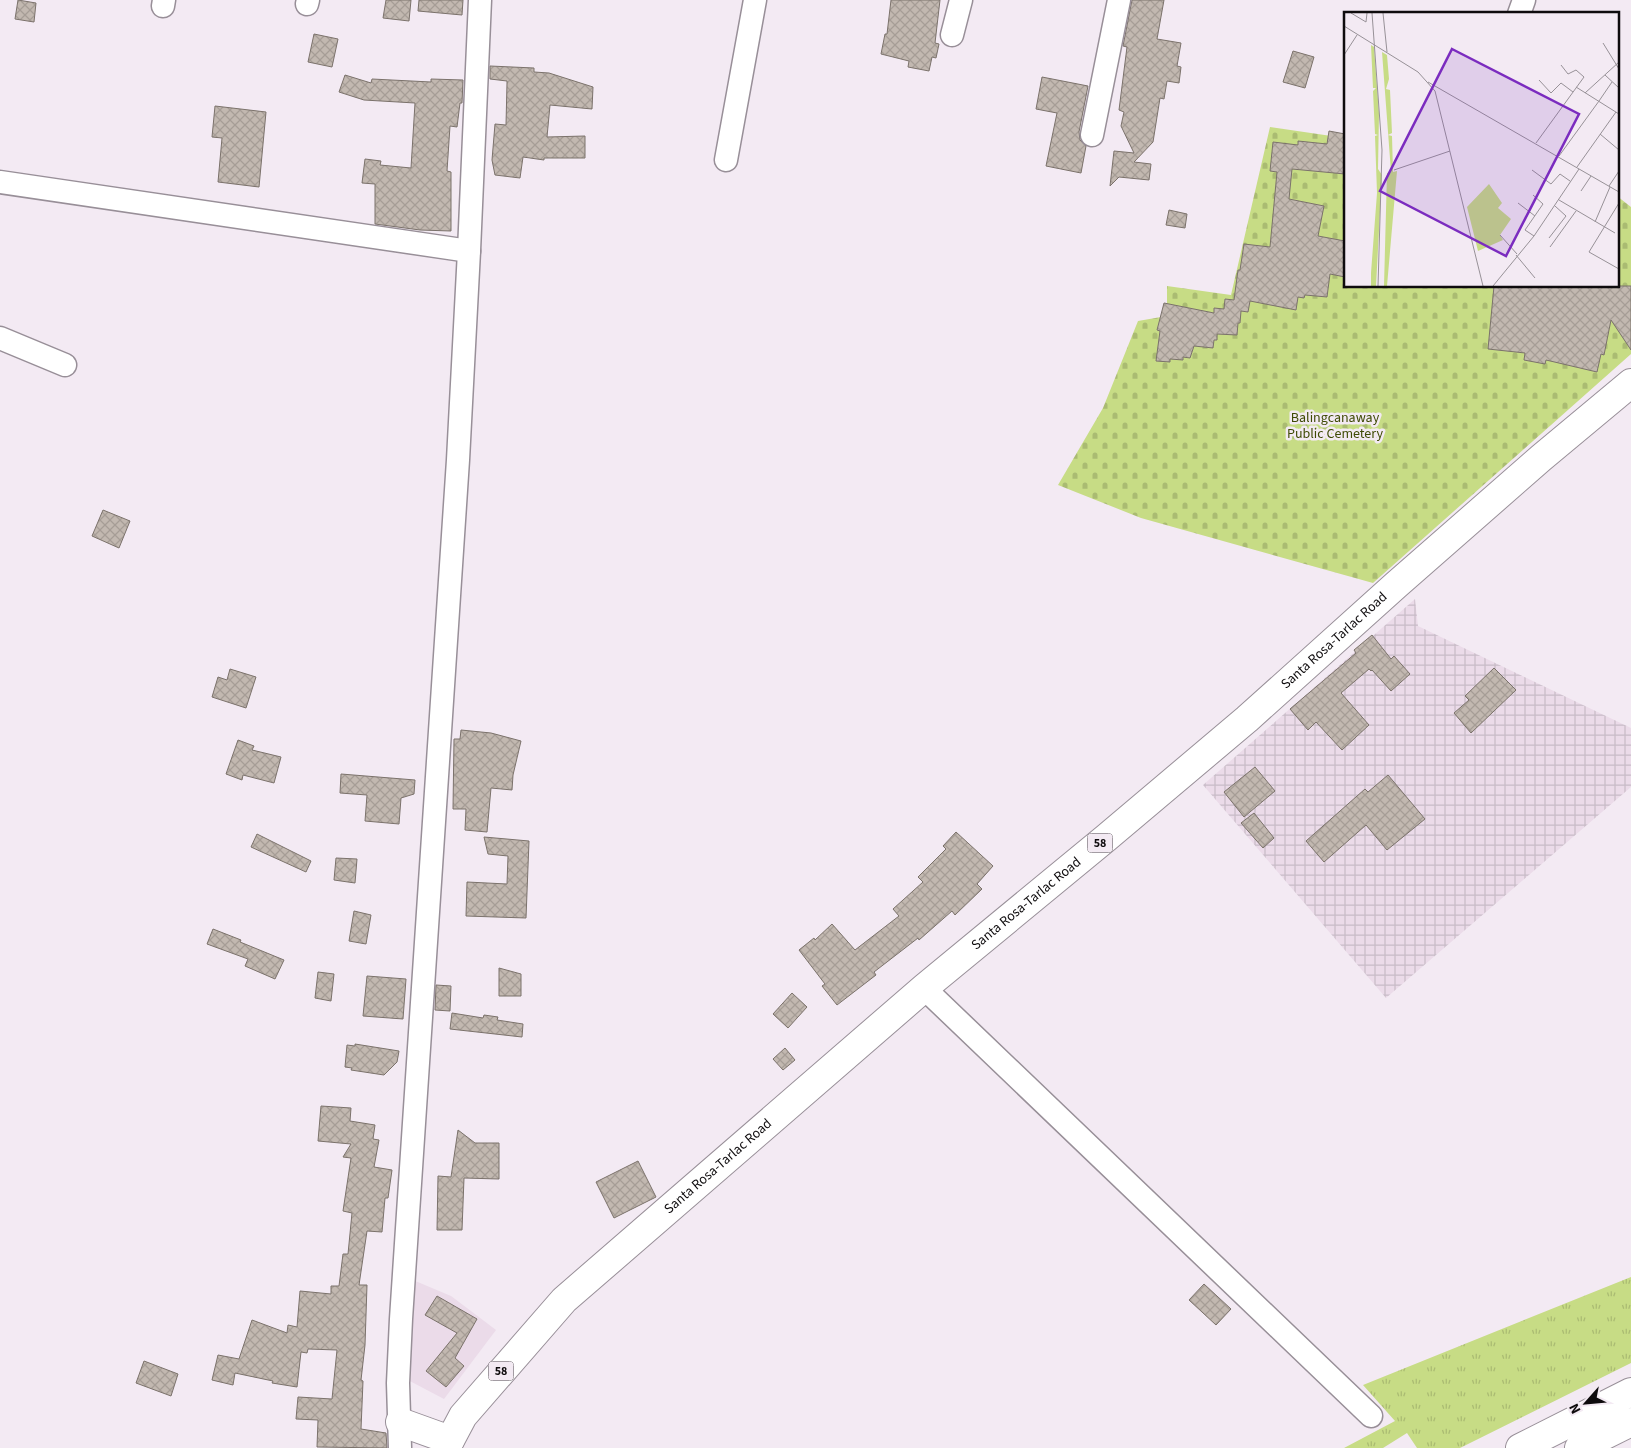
<svg xmlns="http://www.w3.org/2000/svg" width="1631" height="1448" viewBox="0 0 1631 1448" font-family="'Source Sans 3',sans-serif">
<defs>
<pattern id="industrial-grid" width="8" height="8" patternUnits="userSpaceOnUse" patternTransform="scale(1.25)"><rect width="8" height="8" fill="#ebdbe9"/><path d="M0 4h8M4 0v8" fill="none" stroke="#c8bbc7"/></pattern>
<pattern id="grass-tufts" width="24" height="20" patternUnits="userSpaceOnUse" patternTransform="scale(1.25)"><rect width="24" height="20" fill="#c7dc85"/><path d="M3 7l-1-3M5 7V3M7 7l1-3M15 17l-1-3M17 17v-4M19 17l1-3" fill="none" stroke="#aabb72"/></pattern>
<pattern id="cemetery-stones" width="16" height="16" patternUnits="userSpaceOnUse" patternTransform="scale(1.25)"><rect width="16" height="16" fill="#c7dc85"/><path d="M2 7V4a2 2 0 0 1 4 0v3zM10 15v-3a2 2 0 0 1 4 0v3z" fill="#aabb72"/></pattern>
<pattern id="building-cross-hatch" width="8" height="8" patternUnits="userSpaceOnUse" patternTransform="scale(1.25)"><rect width="8" height="8" fill="#c2b8b0"/><path d="M0 0l8 8M0 8l8-8" fill="none" stroke="#a69d96"/></pattern>
</defs>
<rect width="100%" height="100%" fill="#f3eaf3"/>
<path fill="#ebdbe9" d="M 413,1280 L 451,1296 L 496,1330 L 444,1399 L 406,1379 Z"/>
<path fill="url(#industrial-grid)" d="M 1415,599 L 1418,626 L 1631,728 L 1631,787 L 1386,998 L 1203,785 Z"/>
<path fill="url(#grass-tufts)" d="M 1631,1277 L 1631,1363 L 1460,1448 L 1417,1448 L 1407,1433 L 1383,1448 L 1344,1448 L 1395,1421 L 1363,1385 Z"/>
<path fill="url(#cemetery-stones)" d="M 1270,127 L 1345,138 L 1345,286 L 1617,286 L 1617,196 L 1631,207 L 1631,354 L 1373,583 L 1141,518 L 1058,485 L 1103,408 L 1138,321 L 1161,317 L 1167,306 L 1167,286 L 1231,295 Z"/>
<g fill="url(#building-cross-hatch)" stroke="#7b726b">
<path d="M 18,0 L 36,3 L 34,22 L 15,19 Z"/>
<path d="M 386,0 L 411,0 L 409,21 L 383,18 Z"/>
<path d="M 419,0 L 463,0 L 462,15 L 418,11 Z"/>
<path d="M 891,0 L 940,0 L 935,43 L 939,44 L 936,58 L 932,57 L 929,71 L 908,67 L 909,61 L 881,54 L 885,34 L 887,34 Z"/>
<path d="M 1132,0 L 1164,0 L 1157,39 L 1181,43 L 1177,66 L 1181,67 L 1179,83 L 1167,81 L 1164,99 L 1160,98 L 1153,142 L 1134,162 L 1151,164 L 1149,180 L 1119,177 L 1110,186 L 1114,151 L 1134,153 L 1121,126 L 1124,112 L 1119,110 L 1127,47 L 1123,46 Z"/>
<path d="M 314,34 L 338,39 L 332,67 L 308,62 Z"/>
<path d="M 1293,51 L 1314,57 L 1305,88 L 1283,82 Z"/>
<path d="M 490,66 L 534,68 L 534,72 L 549,73 L 593,87 L 592,109 L 550,105 L 547,137 L 585,136 L 585,158 L 544,158 L 544,160 L 523,157 L 520,178 L 495,175 L 492,160 L 495,124 L 506,125 L 507,83 L 507,81 L 490,79 Z"/>
<path d="M 345,75 L 371,83 L 372,79 L 431,82 L 431,79 L 463,80 L 462,103 L 460,103 L 457,127 L 450,126 L 447,171 L 451,172 L 451,231 L 420,230 L 375,224 L 375,184 L 362,183 L 365,159 L 381,161 L 380,165 L 411,168 L 415,103 L 364,100 L 339,92 Z"/>
<path d="M 1042,77 L 1088,86 L 1079,132 L 1080,140 L 1086,146 L 1081,173 L 1046,166 L 1057,113 L 1036,109 Z"/>
<path d="M 215,106 L 266,112 L 259,187 L 218,182 L 222,138 L 212,137 Z"/>
<path d="M 1329,131 L 1345,134 L 1345,174 L 1292,169 L 1289,199 L 1324,206 L 1318,236 L 1345,241 L 1345,277 L 1330,274 L 1327,297 L 1305,295 L 1304,298 L 1298,297 L 1296,310 L 1250,301 L 1248,312 L 1241,311 L 1240,323 L 1238,323 L 1237,335 L 1217,334 L 1217,340 L 1214,340 L 1213,348 L 1194,346 L 1190,358 L 1183,357 L 1183,360 L 1170,359 L 1170,362 L 1156,361 L 1160,331 L 1157,330 L 1164,303 L 1214,313 L 1214,308 L 1224,309 L 1225,299 L 1234,300 L 1238,270 L 1240,270 L 1244,244 L 1270,247 L 1277,172 L 1270,171 L 1273,142 L 1298,145 L 1298,141 L 1327,144 Z"/>
<path d="M 1169,210 L 1187,214 L 1185,228 L 1166,225 Z"/>
<path d="M 1494,286 L 1631,286 L 1631,350 L 1611,320 L 1604,355 L 1601,354 L 1597,372 L 1546,360 L 1545,364 L 1524,360 L 1525,353 L 1488,349 Z"/>
<path d="M 103,510 L 130,521 L 119,548 L 92,536 Z"/>
<path d="M 1372,635 L 1391,659 L 1394,656 L 1410,674 L 1391,691 L 1372,670 L 1371,671 L 1369,669 L 1341,693 L 1369,725 L 1342,750 L 1316,722 L 1308,730 L 1290,709 L 1356,653 L 1354,650 Z"/>
<path d="M 1494,668 L 1516,690 L 1471,733 L 1454,713 L 1469,700 L 1465,696 Z"/>
<path d="M 230,669 L 256,677 L 246,708 L 212,697 L 218,677 L 227,680 Z"/>
<path d="M 461,730 L 491,733 L 521,741 L 513,775 L 512,790 L 491,788 L 487,832 L 465,830 L 466,809 L 453,809 L 454,739 L 460,739 Z"/>
<path d="M 238,740 L 254,746 L 252,750 L 281,757 L 274,783 L 243,775 L 242,780 L 226,774 Z"/>
<path d="M 1255,767 L 1275,791 L 1244,817 L 1224,792 Z"/>
<path d="M 341,774 L 415,780 L 414,794 L 401,798 L 399,824 L 365,821 L 367,795 L 340,793 Z"/>
<path d="M 1388,775 L 1425,819 L 1387,850 L 1366,825 L 1324,862 L 1306,841 L 1365,789 L 1368,792 Z"/>
<path d="M 1254,813 L 1274,838 L 1263,848 L 1241,823 Z"/>
<path d="M 956,832 L 993,866 L 977,884 L 982,889 L 955,915 L 952,911 L 919,940 L 918,938 L 874,972 L 876,975 L 837,1005 L 822,986 L 825,984 L 799,950 L 814,938 L 815,940 L 832,924 L 855,950 L 899,916 L 893,909 L 923,882 L 918,877 L 946,849 L 943,846 Z"/>
<path d="M 257,834 L 311,861 L 306,872 L 251,847 Z"/>
<path d="M 484,837 L 529,841 L 526,918 L 466,916 L 467,882 L 507,884 L 508,856 L 488,854 Z"/>
<path d="M 336,858 L 357,859 L 355,883 L 334,880 Z"/>
<path d="M 354,911 L 371,915 L 366,944 L 349,941 Z"/>
<path d="M 213,929 L 241,940 L 240,942 L 284,960 L 275,979 L 245,966 L 248,959 L 207,944 Z"/>
<path d="M 499,968 L 521,974 L 521,996 L 499,996 Z"/>
<path d="M 318,972 L 334,974 L 331,1001 L 315,998 Z"/>
<path d="M 367,976 L 406,979 L 403,1019 L 363,1016 Z"/>
<path d="M 436,985 L 451,986 L 450,1011 L 435,1010 Z"/>
<path d="M 792,993 L 807,1007 L 788,1028 L 773,1014 Z"/>
<path d="M 452,1013 L 483,1018 L 484,1015 L 498,1017 L 497,1020 L 523,1024 L 522,1037 L 450,1029 Z"/>
<path d="M 355,1044 L 399,1051 L 397,1062 L 384,1075 L 351,1070 L 352,1068 L 345,1067 L 347,1045 L 355,1046 Z"/>
<path d="M 785,1048 L 795,1060 L 783,1070 L 773,1059 Z"/>
<path d="M 321,1106 L 351,1108 L 350,1121 L 375,1125 L 373,1139 L 379,1140 L 374,1167 L 392,1170 L 388,1198 L 385,1198 L 382,1232 L 367,1231 L 359,1285 L 367,1285 L 365,1345 L 361,1380 L 363,1381 L 361,1429 L 386,1433 L 387,1448 L 317,1447 L 318,1420 L 296,1419 L 298,1397 L 332,1399 L 337,1350 L 308,1349 L 307,1353 L 301,1352 L 297,1387 L 272,1383 L 273,1381 L 235,1373 L 233,1385 L 212,1380 L 218,1355 L 239,1359 L 252,1320 L 287,1333 L 288,1325 L 297,1327 L 300,1291 L 331,1294 L 331,1286 L 339,1286 L 343,1254 L 348,1254 L 352,1213 L 343,1211 L 351,1158 L 343,1157 L 351,1144 L 318,1141 Z"/>
<path d="M 458,1130 L 475,1143 L 499,1143 L 499,1179 L 464,1178 L 462,1230 L 437,1230 L 438,1176 L 451,1177 Z"/>
<path d="M 638,1161 L 656,1197 L 614,1218 L 596,1182 Z"/>
<path d="M 1204,1284 L 1231,1309 L 1216,1325 L 1189,1300 Z"/>
<path d="M 437,1296 L 477,1319 L 455,1358 L 464,1366 L 446,1387 L 426,1371 L 457,1333 L 425,1315 Z"/>
<path d="M 144,1361 L 178,1374 L 171,1396 L 136,1383 Z"/>
</g>
<g fill="none" stroke-linecap="round" stroke-linejoin="round">
<g stroke="#988f98" stroke-width="25">
<g id="minor">
<path d="M 307,4 L 308,0"/>
<path d="M 163,6 L 164,0"/>
<path d="M 1519,14 L 1524,0"/>
<path d="M 952,35 L 961,0"/>
<path d="M 1092,135 L 1119,0"/>
<path d="M 726,160 L 755,0"/>
<path d="M 0,182 L 469,251"/>
<path d="M 0,338 L 65,365"/>
<path d="M 924,988 L 1371,1416"/>
<path d="M 400,1448 L 398,1383 L 401,1319 L 458,460 L 469,251 L 480,0"/>
</g>
</g>
<g stroke="#988f98" stroke-width="30">
<g id="highway">
<path d="M 400,1422 L 450,1440"/>
<path id="s1" d="M 446,1448 L 463,1416 L 564,1300 L 924,988 L 1106,838 L 1247,719 L 1396,585 L 1541,458 L 1631,383"/>
<path d="M 1520,1448 L 1631,1392"/>
<path d="M 1579,1448 L 1631,1422"/>
</g>
</g>
<use href="#minor" stroke="#fff" stroke-width="22"/>
<use href="#highway" stroke="#fff" stroke-width="28"/>
</g>
<g text-anchor="middle" dominant-baseline="central" stroke-width="5" stroke-linejoin="round" paint-order="stroke">
<g fill="#f3eaf3" stroke="#534e52" stroke-width="1">
<rect x="1087.5" y="833.5" width="25" height="19" rx="4"/>
<rect x="488.5" y="1361.5" width="25" height="19" rx="4"/>
</g>
<g font-size="12" font-weight="bold" fill="#0e0b0d">
<text x="1100" y="843">58</text>
<text x="501" y="1371">58</text>
</g>
<g font-size="14" fill="#3e4a04" stroke="#f3eaf3">
<text x="1335" y="418">Balingcanaway<tspan x="1335" dy="16">Public Cemetery</tspan></text>
</g>
<g font-size="14" fill="#0e0b0d" stroke="#f3eaf3">
<text stroke="none"><textPath href="#s1" startOffset="1204">Santa Rosa-Tarlac Road</textPath></text>
<text stroke="none"><textPath href="#s1" startOffset="799">Santa Rosa-Tarlac Road</textPath></text>
<text stroke="none"><textPath href="#s1" startOffset="394">Santa Rosa-Tarlac Road</textPath></text>
</g>
</g>
<g transform="translate(1344 12)">
<rect width="275" height="275" fill="#f3eaf3"/>
<path d="M 27,33 L 30,35 L 35,101 L 34,157 L 38,163 L 32,274 L 27,274 L 27,261 L 33,181 L 31,124 L 34,123 L 31,122 L 29,79 L 32,76 L 29,76 ZM 38,40 L 43,43 L 45,67 L 42,77 L 46,78 L 48,121 L 44,123 L 48,124 L 49,160 L 53,159 L 43,274 L 40,274 L 43,161 L 47,160 Z" fill="#c7dc85"/>
<path d="M 145,172 L 158,191 L 154,196 L 167,207 L 156,223 L 159,228 L 134,239 L 123,195 Z" fill="#c7dc85"/>
<path fill="none" stroke="#979197" stroke-width="1" d="M 7,1 L 22,10 L 23,1M 28,1 L 38,138 L 34,274M 39,1 L 43,40M 0,14 L 74,60 L 91,79 L 139,274M 259,31 L 275,57M 0,43 L 13,23M 261,63 L 275,76M 195,68 L 207,81 L 217,71 L 229,80M 84,70 L 275,180M 232,75 L 275,102M 241,81 L 275,50M 255,89 L 268,70M 256,122 L 275,138M 192,131 L 240,65 L 232,58 L 224,62 L 217,53M 215,144 L 255,89M 233,155 L 272,100M 50,158 L 106,139M 188,158 L 207,172 L 216,162 L 226,169M 265,174 L 275,159M 237,179 L 247,164M 189,183 L 199,192 L 181,218 L 190,224M 215,188 L 271,221M 174,191 L 191,204M 275,191 L 245,240 L 275,257M 251,210 L 266,175M 156,223 L 173,242M 205,226 L 222,204 L 211,194M 206,235 L 232,199M 172,243 L 191,266M 149,274 L 190,224 L 235,157"/>
<path fill="#7b2cbf" fill-opacity="0.15" stroke="#7b2cbf" stroke-width="2.5" d="M 108,37 L 235,102 L 162,244 L 36,179 Z"/>
<rect width="275" height="275" fill="none" stroke="#0e0b0d" stroke-width="2.5"/>
</g>
<g transform="translate(1586 1403) rotate(243)" stroke="#f3eaf3" stroke-width="4" paint-order="stroke">
<path d="M0-4L9 19L0 12L-9 19Z" fill="#0e0b0d"/>
<text y="-8" font-size="14" font-weight="bold" text-anchor="middle" fill="#0e0b0d">N</text>
</g>
</svg>
